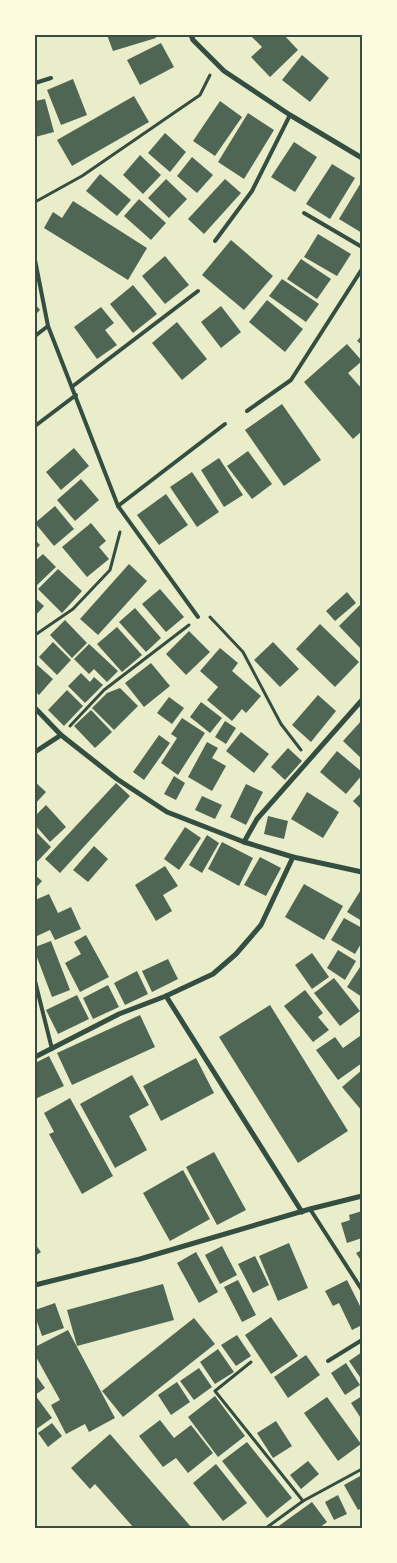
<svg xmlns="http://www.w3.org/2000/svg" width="397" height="1563" viewBox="0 0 397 1563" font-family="Mulish,sans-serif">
<rect width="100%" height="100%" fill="#e9edc9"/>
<g fill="#4f6655">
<path d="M 107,35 L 155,35 L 156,38 L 113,51 Z"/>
<path d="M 250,35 L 284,35 L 298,50 L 270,77 L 251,57 L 262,47 Z"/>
<path d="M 161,43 L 174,67 L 140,85 L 127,60 Z"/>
<path d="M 302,55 L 329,78 L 310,102 L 282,80 Z"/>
<path d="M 73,79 L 87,115 L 61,125 L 47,90 Z"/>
<path d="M 134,96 L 149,122 L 72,166 L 57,140 Z"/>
<path d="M 45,99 L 54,132 L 35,137 L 35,101 Z"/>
<path d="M 220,101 L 242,117 L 215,156 L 193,141 Z"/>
<path d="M 248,113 L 274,130 L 244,179 L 218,162 Z"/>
<path d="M 165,133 L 186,152 L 170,172 L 148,153 Z"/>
<path d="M 294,142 L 317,157 L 295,192 L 271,177 Z"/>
<path d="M 140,155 L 161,175 L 143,194 L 123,175 Z"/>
<path d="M 192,157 L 213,175 L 197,193 L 177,176 Z"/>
<path d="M 332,164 L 355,178 L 330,219 L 306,204 Z"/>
<path d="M 100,174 L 131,200 L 117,216 L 86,191 Z"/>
<path d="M 166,179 L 187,199 L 169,218 L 148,198 Z"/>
<path d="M 225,179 L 241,193 L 204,234 L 188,219 Z"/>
<path d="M 362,181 L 362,233 L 339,219 Z"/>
<path d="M 139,199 L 166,223 L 151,240 L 124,216 Z"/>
<path d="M 73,201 L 147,248 L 128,280 L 44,228 L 53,212 L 62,218 Z"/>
<path d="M 318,234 L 351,254 L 337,276 L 304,257 Z"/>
<path d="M 231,240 L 273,276 L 244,310 L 202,275 Z"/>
<path d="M 165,256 L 189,285 L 165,304 L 142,276 Z"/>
<path d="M 301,259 L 331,279 L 317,299 L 287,279 Z"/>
<path d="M 282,279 L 319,304 L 306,322 L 269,296 Z"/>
<path d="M 133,285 L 157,314 L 133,333 L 110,304 Z"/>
<path d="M 267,300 L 303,329 L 285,352 L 249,322 Z"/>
<path d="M 35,304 L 40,310 L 35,315 Z"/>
<path d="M 221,306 L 241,332 L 221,348 L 201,322 Z"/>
<path d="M 101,307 L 114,323 L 105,330 L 117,345 L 97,359 L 74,327 Z"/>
<path d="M 177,322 L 207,359 L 182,380 L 152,343 Z"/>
<path d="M 362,335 L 362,345 L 357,341 Z"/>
<path d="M 347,344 L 362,361 L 348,373 L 362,389 L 362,431 L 353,439 L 304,382 Z"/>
<path d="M 282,404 L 321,460 L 284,486 L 245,430 Z"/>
<path d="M 74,448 L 89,466 L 61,490 L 46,472 Z"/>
<path d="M 248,451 L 272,484 L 252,499 L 227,466 Z"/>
<path d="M 219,458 L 243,495 L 224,507 L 201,470 Z"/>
<path d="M 192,472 L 219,512 L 197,527 L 170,487 Z"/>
<path d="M 81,479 L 99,500 L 75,521 L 57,500 Z"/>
<path d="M 166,494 L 188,525 L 159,545 L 137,515 Z"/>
<path d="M 55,506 L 74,529 L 54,546 L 35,523 Z"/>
<path d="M 91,523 L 106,541 L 99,547 L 109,559 L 87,577 L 62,547 Z"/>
<path d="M 35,540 L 40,545 L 35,550 Z"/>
<path d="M 43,554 L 56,567 L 35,587 L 35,561 Z"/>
<path d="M 129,564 L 147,581 L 98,635 L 80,619 Z"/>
<path d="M 58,569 L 82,591 L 62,613 L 38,589 Z"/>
<path d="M 160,589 L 184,617 L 166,632 L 142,604 Z"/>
<path d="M 347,592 L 356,603 L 335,621 L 326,611 Z"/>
<path d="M 35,598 L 44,606 L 35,616 Z"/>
<path d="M 361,604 L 362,605 L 362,650 L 339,626 Z"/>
<path d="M 135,608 L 161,638 L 146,652 L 119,622 Z"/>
<path d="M 65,620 L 87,643 L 72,658 L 50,635 Z"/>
<path d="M 320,624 L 359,662 L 335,687 L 296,649 Z"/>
<path d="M 117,627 L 142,655 L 122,672 L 97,644 Z"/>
<path d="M 189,631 L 210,652 L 186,675 L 166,654 Z"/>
<path d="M 53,642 L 71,660 L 57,675 L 39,657 Z"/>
<path d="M 273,642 L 299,669 L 280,687 L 254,660 Z"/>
<path d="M 89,644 L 118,671 L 107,682 L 94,669 L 89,674 L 74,659 Z"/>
<path d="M 220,648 L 238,663 L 232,671 L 261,696 L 246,713 L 242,709 L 232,721 L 207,700 L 218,687 L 200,671 Z"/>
<path d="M 35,663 L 53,679 L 39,695 L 35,691 Z"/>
<path d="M 151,663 L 170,686 L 144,707 L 125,683 Z"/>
<path d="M 81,673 L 90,682 L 94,677 L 103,685 L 85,703 L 68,686 Z"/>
<path d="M 120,688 L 138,706 L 114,730 L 92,708 L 107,693 Z"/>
<path d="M 67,690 L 83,706 L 64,726 L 48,710 Z"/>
<path d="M 318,695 L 336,711 L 311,742 L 292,725 Z"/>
<path d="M 169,697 L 184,708 L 172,724 L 157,713 Z"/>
<path d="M 201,702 L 222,718 L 210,733 L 190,717 Z"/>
<path d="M 91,710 L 112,732 L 95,748 L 74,726 Z"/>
<path d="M 182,718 L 205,733 L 178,775 L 161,763 L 177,738 L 171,734 Z"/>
<path d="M 362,720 L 362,759 L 343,741 Z"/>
<path d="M 225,721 L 236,728 L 226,744 L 215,737 Z"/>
<path d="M 241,732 L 269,754 L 254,773 L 226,751 Z"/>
<path d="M 159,735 L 170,743 L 144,780 L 133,772 Z"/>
<path d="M 207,742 L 218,748 L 212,758 L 226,766 L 212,791 L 188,777 Z"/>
<path d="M 288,748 L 302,761 L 285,780 L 271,767 Z"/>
<path d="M 337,751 L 362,772 L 362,775 L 346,794 L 320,772 Z"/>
<path d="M 174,776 L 185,783 L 176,800 L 164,794 Z"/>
<path d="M 35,782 L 46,792 L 35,804 Z"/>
<path d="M 116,783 L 130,796 L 60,873 L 45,859 Z"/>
<path d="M 246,784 L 263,792 L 246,825 L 230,817 Z"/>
<path d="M 307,792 L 339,812 L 323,838 L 291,819 Z"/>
<path d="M 362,792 L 362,810 L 353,801 Z"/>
<path d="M 202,796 L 222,805 L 215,819 L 195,810 Z"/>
<path d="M 46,805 L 66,827 L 50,842 L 35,825 L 35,816 Z"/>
<path d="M 268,816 L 288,821 L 284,839 L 264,834 Z"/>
<path d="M 185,827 L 201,838 L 179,870 L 164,859 Z"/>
<path d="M 35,831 L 51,847 L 35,864 Z"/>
<path d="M 207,835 L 219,843 L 202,873 L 189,865 Z"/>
<path d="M 222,842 L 253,858 L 239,886 L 208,869 Z"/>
<path d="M 94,846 L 108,859 L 88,882 L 73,870 Z"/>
<path d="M 260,857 L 281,868 L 266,896 L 244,885 Z"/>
<path d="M 165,866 L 178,886 L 163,895 L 172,911 L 156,921 L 135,885 Z"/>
<path d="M 35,875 L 42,881 L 35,889 Z"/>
<path d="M 304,884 L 343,906 L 324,940 L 285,917 Z"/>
<path d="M 362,888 L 362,921 L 347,912 Z"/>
<path d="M 49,894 L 58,913 L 71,907 L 81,929 L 55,940 L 50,930 L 37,936 L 35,932 L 35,900 Z"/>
<path d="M 344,918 L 362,928 L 362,942 L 355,954 L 331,940 Z"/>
<path d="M 86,935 L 109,977 L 80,992 L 65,963 L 81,954 L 74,942 Z"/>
<path d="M 51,941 L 70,990 L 52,997 L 35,952 L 35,947 Z"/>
<path d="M 338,950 L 356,961 L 345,980 L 327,968 Z"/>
<path d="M 312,953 L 329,977 L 312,989 L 295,965 Z"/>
<path d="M 168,959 L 178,979 L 152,992 L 142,971 Z"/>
<path d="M 362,964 L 362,997 L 347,987 Z"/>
<path d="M 137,971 L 148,994 L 125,1005 L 114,983 Z"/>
<path d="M 334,978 L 360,1011 L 340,1026 L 314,993 Z"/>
<path d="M 108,985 L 119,1007 L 93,1019 L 83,998 Z"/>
<path d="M 305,990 L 323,1013 L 318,1017 L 329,1030 L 313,1042 L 284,1006 Z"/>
<path d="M 77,995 L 89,1019 L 58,1034 L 46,1010 Z"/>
<path d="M 270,1005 L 348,1131 L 298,1163 L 219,1037 Z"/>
<path d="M 140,1015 L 155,1047 L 72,1085 L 57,1053 Z"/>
<path d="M 360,1036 L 362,1038 L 362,1063 L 338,1080 L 316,1050 L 335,1037 L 343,1048 Z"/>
<path d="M 49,1056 L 64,1086 L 35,1099 L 35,1063 Z"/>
<path d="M 196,1058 L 214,1093 L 161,1121 L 143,1086 Z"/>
<path d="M 362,1070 L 362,1111 L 342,1087 Z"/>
<path d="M 132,1075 L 149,1105 L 129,1116 L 147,1150 L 115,1168 L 80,1104 Z"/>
<path d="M 70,1098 L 113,1176 L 82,1194 L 49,1134 L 54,1132 L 44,1113 Z"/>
<path d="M 214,1152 L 246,1210 L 217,1225 L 186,1167 Z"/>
<path d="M 183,1170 L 210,1219 L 170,1241 L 143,1193 Z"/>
<path d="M 362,1211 L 362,1238 L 347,1243 L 341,1223 L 350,1220 L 349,1215 Z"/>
<path d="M 289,1243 L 308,1288 L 278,1301 L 259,1256 Z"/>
<path d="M 35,1244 L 41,1252 L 35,1256 Z"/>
<path d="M 222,1246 L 237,1275 L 220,1284 L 205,1255 Z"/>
<path d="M 362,1250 L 362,1262 L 356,1253 Z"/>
<path d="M 196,1252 L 218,1292 L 199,1303 L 177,1263 Z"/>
<path d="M 255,1256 L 269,1285 L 253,1293 L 238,1264 Z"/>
<path d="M 238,1280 L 256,1315 L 242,1322 L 224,1287 Z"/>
<path d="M 347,1280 L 362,1310 L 362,1325 L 352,1330 L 339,1303 L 333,1306 L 325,1291 Z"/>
<path d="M 163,1284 L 174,1320 L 77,1346 L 67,1310 Z"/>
<path d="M 55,1303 L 64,1328 L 42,1336 L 35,1316 L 35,1310 Z"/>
<path d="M 271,1317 L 298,1356 L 271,1374 L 245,1335 Z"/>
<path d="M 194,1318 L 215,1344 L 123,1417 L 102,1391 Z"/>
<path d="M 68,1330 L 115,1418 L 89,1432 L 85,1424 L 66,1434 L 51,1405 L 60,1400 L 35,1355 L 35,1347 Z"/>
<path d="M 237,1335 L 251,1356 L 236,1366 L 221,1345 Z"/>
<path d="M 218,1349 L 234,1372 L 215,1384 L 200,1362 Z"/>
<path d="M 362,1352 L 362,1380 L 349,1361 Z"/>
<path d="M 306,1355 L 320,1375 L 288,1398 L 274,1377 Z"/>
<path d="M 346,1363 L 360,1385 L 345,1395 L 331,1373 Z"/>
<path d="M 199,1368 L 212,1387 L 194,1400 L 180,1381 Z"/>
<path d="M 35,1374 L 45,1388 L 35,1395 L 52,1418 L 35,1430 Z"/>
<path d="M 177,1382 L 190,1402 L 171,1415 L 158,1395 Z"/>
<path d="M 215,1396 L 245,1436 L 218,1457 L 188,1417 Z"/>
<path d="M 362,1396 L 362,1420 L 351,1403 Z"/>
<path d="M 327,1397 L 361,1444 L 338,1461 L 304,1413 Z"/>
<path d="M 160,1420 L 174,1438 L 191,1425 L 213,1453 L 188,1473 L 176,1458 L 163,1467 L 139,1436 Z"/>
<path d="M 276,1421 L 292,1446 L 273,1458 L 257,1433 Z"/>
<path d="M 52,1423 L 62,1436 L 48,1447 L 38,1433 Z"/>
<path d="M 110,1434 L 192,1528 L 134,1528 L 95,1484 L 90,1489 L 71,1468 Z"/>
<path d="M 247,1442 L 292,1498 L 267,1518 L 222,1461 Z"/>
<path d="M 308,1461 L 319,1474 L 301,1489 L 290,1475 Z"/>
<path d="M 216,1464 L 247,1503 L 223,1521 L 193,1483 Z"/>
<path d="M 362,1475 L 362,1508 L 358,1510 L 344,1485 Z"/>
<path d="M 338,1495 L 347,1514 L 334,1520 L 325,1502 Z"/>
<path d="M 312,1502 L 327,1522 L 319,1528 L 276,1528 Z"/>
</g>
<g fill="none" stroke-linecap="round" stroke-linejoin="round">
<g stroke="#344e41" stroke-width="3">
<path d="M 35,202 L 82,176 L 200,95 L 210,75"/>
<path d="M 210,617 L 243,652 L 281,724 L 301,750"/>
<path d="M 35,635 L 73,609 L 110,570 L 120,532"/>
<path d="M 70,726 L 104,690 L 189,625"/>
<path d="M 251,1362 L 215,1391 L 303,1501"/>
<path d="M 266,1528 L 303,1501 L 362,1469"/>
</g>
<g stroke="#344e41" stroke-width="4">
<path d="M 35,83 L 51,78"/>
<path d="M 304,213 L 362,247"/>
<path d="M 215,241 L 252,191 L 290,115"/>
<path d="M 35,260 L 48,326 L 118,506 L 198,617"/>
<path d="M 35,336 L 48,326"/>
<path d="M 73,386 L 198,291"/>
<path d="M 247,411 L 291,380 L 362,269"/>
<path d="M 35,426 L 76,395"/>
<path d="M 118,506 L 225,424"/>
<path d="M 35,981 L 52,1049"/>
<path d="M 310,1209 L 362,1290"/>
<path d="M 328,1361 L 362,1340"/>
</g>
<g stroke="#344e41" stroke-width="5">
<path d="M 191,35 L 193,40 L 224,71 L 290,115 L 362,158"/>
<path d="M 35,708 L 61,735 L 117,779 L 167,812 L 244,842 L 293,857 L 362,872"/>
<path d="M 35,752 L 61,735"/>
<path d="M 244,842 L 257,819 L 362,700"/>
<path d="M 166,996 L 302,1212"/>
<path d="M 35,1057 L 119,1014 L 166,996 L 213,974 L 236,954 L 261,925 L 293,857"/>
<path d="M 35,1285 L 140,1259 L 310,1209 L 362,1196"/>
</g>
</g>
<rect width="397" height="1563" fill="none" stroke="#fefae0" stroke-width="72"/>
<rect x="36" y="36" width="325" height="1491" fill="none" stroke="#344e41" stroke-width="2"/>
</svg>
